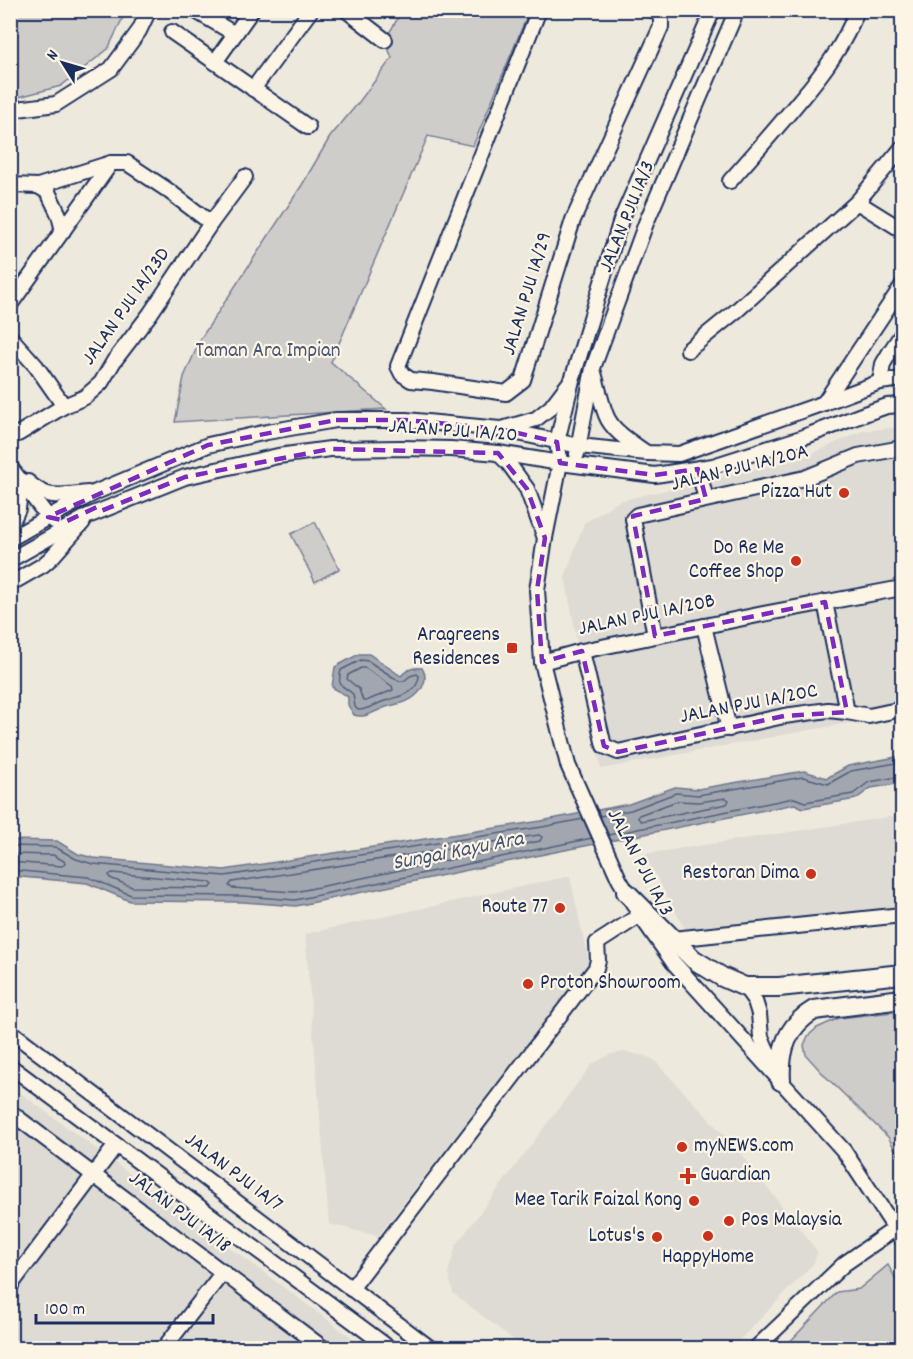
<svg xmlns="http://www.w3.org/2000/svg" width="913" height="1359" viewBox="0 0 913 1359" font-family="Dekko,sans-serif">
<rect width="100%" height="100%" fill="#eee9dd"/>
<filter id="ink" filterUnits="userSpaceOnUse"><feTurbulence type="fractalNoise" baseFrequency=".0167" numOctaves="2"/><feDisplacementMap in="SourceGraphic" scale="12" xChannelSelector="R" yChannelSelector="G"/><feConvolveMatrix kernelMatrix="1 2 1 2 8 2 1 2 1" color-interpolation-filters="sRGB"/></filter>
<g filter="url(#ink)">
<g fill="#dedbd4">
<path d="M 902,427 L 902,713 L 601,769 L 565,577 L 584,523 L 619,501 L 802,458 L 862,431 Z"/>
<path d="M 902,815 L 902,908 L 686,931 L 644,854 Z"/>
<path d="M 570,876 L 589,964 L 378,1236 L 329,1224 L 305,934 Z"/>
<path d="M 625,1052 L 645,1056 L 654,1060 L 738,1150 L 817,1251 L 816,1257 L 813,1264 L 732,1348 L 524,1348 L 453,1293 L 448,1273 L 456,1245 L 592,1064 L 611,1054 Z"/>
<path d="M 11,1086 L 366,1348 L 11,1348 Z"/>
</g>
<g fill="#cfcdca" stroke="#757e94" stroke-width="1.5">
<path d="M 10,11 L 11,10 L 126,11 L 108,49 L 61,86 L 11,99 Z"/>
<path d="M 402,11 L 529,11 L 473,146 L 428,136 L 331,362 L 386,409 L 175,422 L 184,377 L 201,338 L 302,185 L 330,137 L 359,102 L 392,58 L 385,40 Z"/>
<path d="M 315,522 L 339,569 L 315,582 L 291,534 Z"/>
<path d="M 902,1011 L 902,1162 L 888,1137 L 825,1076 L 806,1055 L 804,1045 L 808,1036 L 817,1028 L 839,1018 Z"/>
<path d="M 888,1265 L 902,1290 L 902,1348 L 784,1348 L 837,1292 L 859,1289 Z"/>
</g>
<g fill="#a2a7af" stroke="#6c778f" stroke-width="1.5">
<path d="M 359,654 L 369,654 L 401,676 C 407,669 413,667 422,668 C 431,682 418,697 405,702 C 399,704 392,705 386,707 C 374,711 366,719 354,715 L 348,705 L 348,697 L 332,687 L 335,667 Z"/>
<path d="M 902,756 L 902,783 L 871,788 L 856,799 L 803,808 L 795,804 L 545,854 L 296,906 L 243,902 L 130,901 L 87,883 L 11,876 L 11,840 L 57,841 L 78,854 L 94,858 L 224,870 L 541,821 L 629,804 L 675,787 L 698,789 L 804,771 L 827,778 L 848,766 Z"/>
</g>
<g fill="none" stroke-linecap="round" stroke-linejoin="round">
<g stroke="#515f7e" stroke-width="1.5">
<path d="M 361,660 L 368,661 L 399,681 L 404,681 L 410,676 L 417,674 L 419,676 C 417,696 397,696 382,702 C 374,705 367,710 358,710 L 355,707 L 353,694 C 341,684 337,687 341,670 Z"/>
<path d="M 361,668 L 365,668 L 392,686 L 393,690 L 366,701 L 363,701 L 359,689 L 347,679 L 348,675 Z"/>
<path d="M 726,798 L 729,800 L 727,804 L 641,821 L 638,818 L 639,815 L 677,801 L 699,802 Z"/>
<path d="M 600,816 L 631,810 L 676,793 L 698,795 L 803,777 L 828,784 L 851,771 L 902,762"/>
<path d="M 539,835 L 542,837 L 540,841 L 295,892 L 232,888 L 229,886 L 232,882 Z"/>
<path d="M 608,835 L 794,798 L 805,802 L 853,794 L 869,782 L 892,778 L 902,777"/>
<path d="M 10,846 L 55,847 L 76,859 L 93,864 L 225,876 L 542,827 L 583,819"/>
<path d="M 10,854 L 53,855 L 64,861 L 65,864 L 62,866 L 10,862"/>
<path d="M 10,870 L 88,877 L 131,895 L 243,896 L 295,900 L 592,838"/>
<path d="M 112,873 L 210,882 L 213,885 L 210,888 L 132,887 L 110,878 L 109,875 Z"/>
</g>
<g stroke="#1b2f5e" stroke-width="18">
<g id="minor">
<path d="M 194,10 L 235,34"/>
<path d="M 346,10 L 385,40"/>
<path d="M 539,10 L 398,366 L 402,374 L 411,380 L 433,382 L 506,393 L 523,380 L 573,220 L 661,27 L 661,17 L 654,10"/>
<path d="M 713,10 L 621,220 L 572,380 L 557,442 L 560,463 L 545,538 L 537,590 L 542,662 L 568,765 L 619,879 L 640,915 L 673,962 L 844,1151 L 902,1239"/>
<path d="M 172,32 L 308,127"/>
<path d="M 215,62 L 252,10"/>
<path d="M 253,89 L 311,10"/>
<path d="M 10,110 L 56,104 L 111,69 L 139,31 L 149,10"/>
<path d="M 730,181 C 754,154 777,128 800,100 C 823,73 845,44 857,10"/>
<path d="M 10,185 L 38,186 L 111,163 L 127,163 L 166,189 L 211,223"/>
<path d="M 38,186 L 48,192 L 59,215 L 63,231"/>
<path d="M 857,202 L 902,230"/>
<path d="M 10,305 L 111,163"/>
<path d="M 10,337 L 36,366 L 64,406"/>
<path d="M 688,350 L 736,311 L 857,202 L 902,148"/>
<path d="M 594,373 C 598,387 601,402 606,415 C 612,431 631,442 645,452"/>
<path d="M 880,382 L 883,364 L 890,352 L 902,334"/>
<path d="M 824,403 L 902,286"/>
<path d="M 502,429 L 536,419 L 551,407 L 570,382"/>
<path d="M 18,434 L 64,406 L 85,397 L 101,383 L 114,361 L 150,314 L 211,223 L 245,177"/>
<path d="M 498,453 L 509,464 L 527,489 L 545,538"/>
<path d="M 577,454 L 593,368 L 646,223 L 737,10"/>
<path d="M 10,467 L 48,517 L 54,521"/>
<path d="M 698,469 L 706,499"/>
<path d="M 28,482 C 48,501 63,495 88,493"/>
<path d="M 10,526 L 18,509 L 21,483"/>
<path d="M 10,539 L 52,515 L 96,492 L 208,445 L 267,432 L 336,420 L 406,420 L 500,429 L 579,446 L 647,453 L 679,454 L 824,403 L 880,382 L 902,379"/>
<path d="M 10,560 L 88,516 L 185,477 L 278,456 L 330,449 L 401,448 L 451,449 L 498,453 L 560,463 L 655,475 L 713,466 L 801,438 L 867,413 L 887,406 L 902,405"/>
<path d="M 10,584 L 43,565 L 51,558 L 83,522"/>
<path d="M 825,602 L 847,712"/>
<path d="M 704,626 L 729,729"/>
<path d="M 655,636 L 633,519 L 637,515 L 805,478 L 858,456 L 902,448"/>
<path d="M 582,651 L 604,746 L 618,752 L 784,716 L 828,710 L 847,712 L 869,716 L 902,709"/>
<path d="M 542,662 L 582,651 L 763,614 L 902,588"/>
<path d="M 673,939 L 902,915"/>
<path d="M 745,987 L 755,1001 L 759,1014 L 761,1037 L 775,1068"/>
<path d="M 10,1031 L 430,1348"/>
<path d="M 10,1066 L 389,1348"/>
<path d="M 10,1112 L 323,1348"/>
<path d="M 10,1286 L 116,1145"/>
<path d="M 351,1289 L 596,968 L 598,960 L 597,943 L 645,912"/>
<path d="M 164,1348 L 223,1272"/>
<path d="M 756,1348 L 844,1264 L 896,1228"/>
</g>
</g>
<g stroke="#1b2f5e" stroke-width="22">
<g id="major">
<path d="M 626,892 L 693,959 L 722,977 L 745,987 L 779,987 L 902,974"/>
<path d="M 781,1081 C 779,1050 787,1026 814,1010 L 902,999"/>
</g>
</g>
<use href="#minor" stroke="#fcf5e5" stroke-width="14"/>
<use href="#major" stroke="#fcf5e5" stroke-width="18"/>
</g>
</g>
<path fill="none" stroke="#7b2cbf" stroke-width="4.5" stroke-dasharray="12 8" stroke-linejoin="round" d="M 336,420 L 406,420 L 500,429 L 557,442 L 560,463 L 655,475 L 698,469 L 706,499 L 633,516 L 655,636 L 825,602 L 847,712 L 784,716 L 618,752 L 604,746 L 582,651 L 542,662 L 537,590 L 545,538 L 527,489 L 498,453 L 330,449 L 185,477 L 101,511 L 97,507 L 67,521 L 48,517 L 208,445 Z"/>
<g fill="#c8321e" stroke="#fcf5e5" stroke-width="2">
<circle cx="844" cy="493" r="6"/>
<circle cx="796" cy="561" r="6"/>
<rect x="506" y="642" width="12" height="12" rx="3"/>
<circle cx="811" cy="874" r="6"/>
<circle cx="560" cy="908" r="6"/>
<circle cx="528" cy="984" r="6"/>
<circle cx="682" cy="1147" r="6"/>
<path d="M685 1167h6v6h6v6h-6v6h-6v-6h-6v-6h6z"/>
<circle cx="694" cy="1201" r="6"/>
<circle cx="729" cy="1221" r="6"/>
<circle cx="708" cy="1236" r="6"/>
<circle cx="657" cy="1237" r="6"/>
</g>
<g text-anchor="middle" dominant-baseline="central" stroke-width="4.5" stroke-linejoin="round" paint-order="stroke">
<g font-size="21" fill="#1b2f5e" stroke="#fcf5e5">
<text transform="translate(628 217) rotate(-68)">JALAN PJU 1A/3</text>
<text transform="translate(528 294) rotate(-73)">JALAN PJU 1A/29</text>
<text transform="translate(127 307) rotate(-55)">JALAN PJU 1A/23D</text>
<text transform="translate(453 432) rotate(4)">JALAN PJU 1A/20</text>
<text transform="translate(740 469) rotate(-14)">JALAN PJU 1A/20A</text>
<text transform="translate(647 616) rotate(-12)">JALAN PJU 1A/20B</text>
<text transform="translate(749 705) rotate(-11)">JALAN PJU 1A/20C</text>
<text transform="translate(639 863) rotate(62)">JALAN PJU 1A/3</text>
<text transform="translate(233 1173) rotate(37)">JALAN PJU 1A/7</text>
<text transform="translate(179 1213) rotate(37)">JALAN PJU 1A/18</text>
</g>
<g font-size="21" fill="#485679" stroke="#fcf5e5">
<text x="268" y="352">Taman Ara Impian</text>
</g>
<g font-size="21" fill="#1b2f5e" stroke="#fcf5e5" text-anchor="end">
<text x="832" y="493">Pizza Hut</text>
<text x="784" y="549">Do Re Me<tspan x="784" dy="24">Coffee Shop</tspan></text>
<text x="500" y="636">Aragreens<tspan x="500" dy="24">Residences</tspan></text>
<text x="799" y="874">Restoran Dima</text>
<text x="548" y="908">Route 77</text>
<text x="540" y="984" text-anchor="start">Proton Showroom</text>
<text x="694" y="1147" text-anchor="start">myNEWS.com</text>
<text x="700" y="1176" text-anchor="start">Guardian</text>
<text x="682" y="1201">Mee Tarik Faizal Kong</text>
<text x="741" y="1221" text-anchor="start">Pos Malaysia</text>
<text x="645" y="1237">Lotus's</text>
<text x="708" y="1258" text-anchor="middle">HappyHome</text>
</g>
<g font-size="22" font-style="italic" fill="#445376" stroke="#fcf5e5">
<text transform="translate(458 852) rotate(-11)">Sungai Kayu Ara</text>
</g>
</g>
<rect width="913" height="1359" fill="none" stroke="#fcf5e5" stroke-width="36"/>
<rect x="18" y="18" width="877" height="1323" fill="none" stroke="#1b2f5e" stroke-width="2" filter="url(#ink)"/>
<g transform="translate(63 63) rotate(307)" stroke="#fcf5e5" stroke-width="4.5" paint-order="stroke">
<path d="M0-4.5L10 22L0 15L-10 22Z" fill="#1b2f5e"/>
<text y="-9" font-size="16" font-weight="bold" text-anchor="middle" fill="#1b2f5e">N</text>
</g>
<path d="M36 1314v9h177v-9" fill="none" stroke="#1b2f5e" stroke-width="3"/>
<text x="45" y="1314" font-size="18" fill="#1b2f5e" stroke="#fcf5e5" stroke-width="4.5" paint-order="stroke">100 m</text>
</svg>
